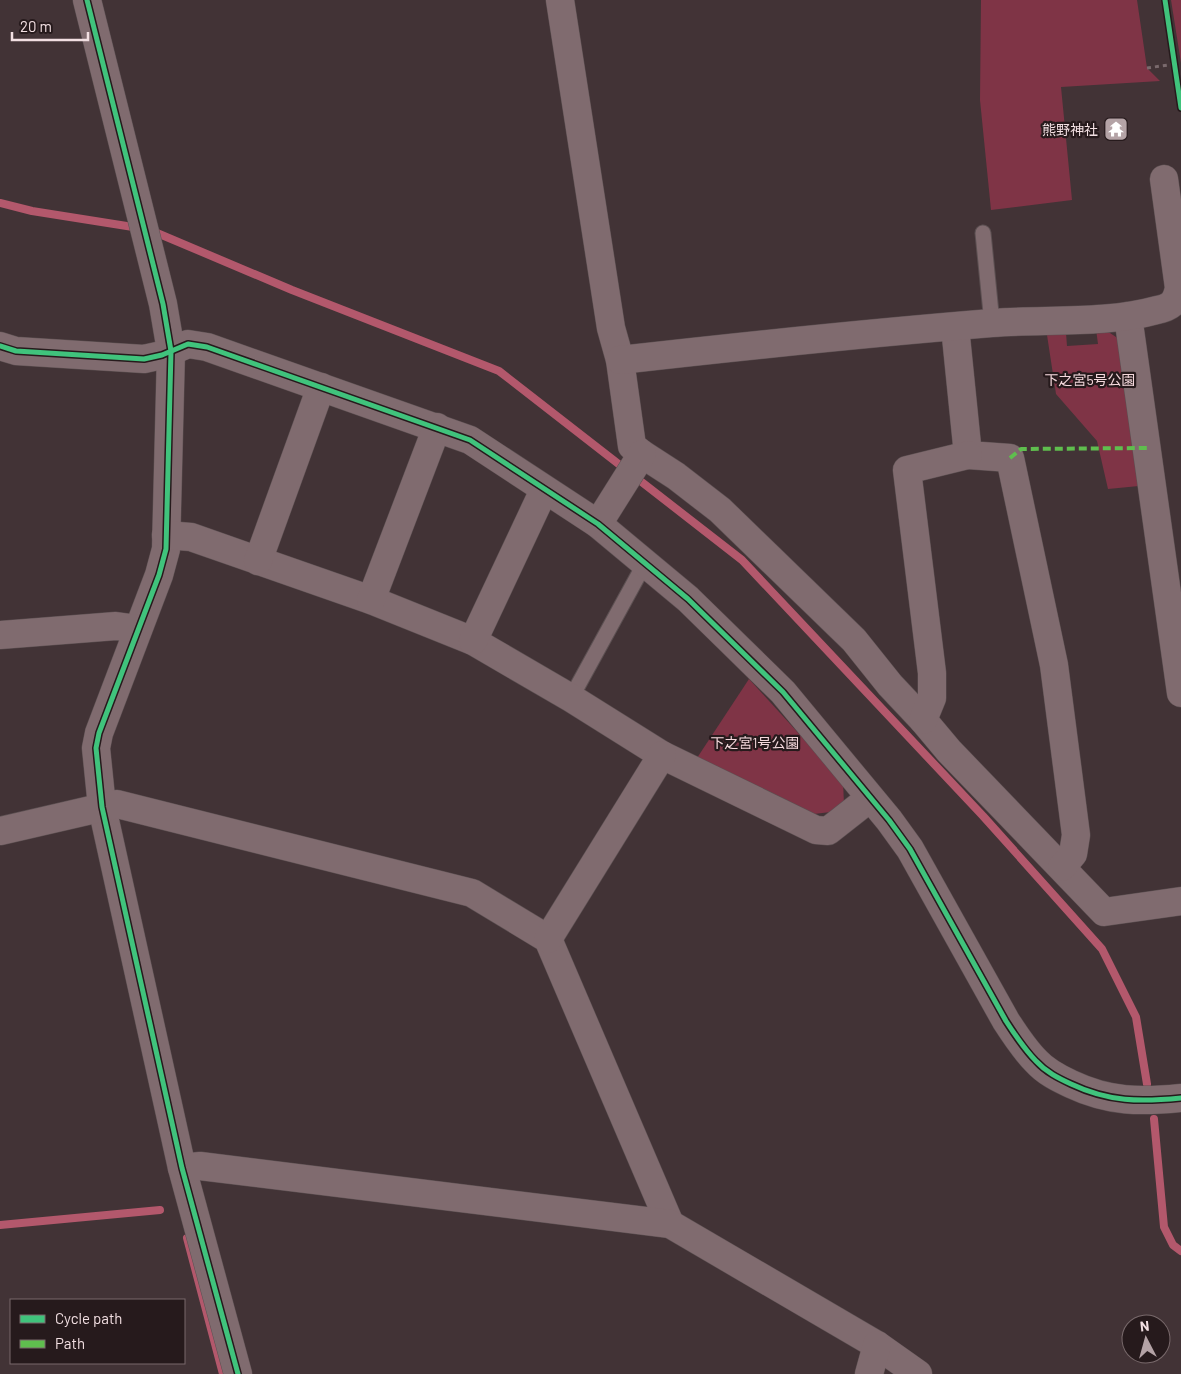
<svg xmlns="http://www.w3.org/2000/svg" width="1181" height="1374" viewBox="0 0 1181 1374" font-family="Barlow,'Noto Sans JP',sans-serif">
<rect width="100%" height="100%" fill="#423336"/>
<g fill="#7f3446">
<path d="M 981,0 L 1137,0 L 1147,68 L 1160,81 L 1061,87 L 1072,200 L 991,210 L 980,100 Z"/>
<path d="M 1171,0 L 1181,0 L 1181,63 Z"/>
<path d="M 1096,329 L 1104,329 L 1119,339 L 1139,486 L 1108,489 L 1097,441 L 1056,394 L 1047,335 L 1066,333 L 1067,346 L 1098,344 Z"/>
<path d="M 749,679 L 843,782 L 844,804 L 839,811 L 814,814 L 697,758 Z"/>
</g>
<g fill="none" stroke-linecap="round" stroke-linejoin="round">
<g stroke="#b3586c" stroke-width="8">
<path d="M 0,203 L 32,211 L 133,227"/>
<path d="M 157,233 L 292,290 L 499,371 L 742,560 L 983,816 L 1102,949 L 1136,1017 L 1147,1084"/>
<path d="M 1154,1119 L 1164,1227 L 1173,1245 L 1181,1251"/>
<path d="M 0,1225 L 160,1210"/>
<path d="M 187,1238 L 223,1374"/>
</g>
<g stroke="#5c5052" stroke-width="17">
<g id="service">
<path d="M 983,233 L 992,323"/>
<path d="M 571,698 L 645,563"/>
</g>
</g>
<g stroke="#5c5052" stroke-width="29">
<g id="minor">
<path d="M 87,0 L 163,304 L 171,351 L 166,549 L 159,575 L 99,733 L 96,748 L 102,807 L 182,1168 L 238,1374"/>
<path d="M 560,0 L 611,328 L 620,360 L 632,446 L 642,454 L 676,476 L 720,510 L 854,640 L 890,685 L 923,720 L 949,751 L 1104,912 L 1181,901"/>
<path d="M 1128,316 L 1181,693"/>
<path d="M 955,327 L 968,455 L 1010,458 L 1054,665 L 1076,835 L 1073,854 L 1062,867"/>
<path d="M 0,346 L 16,351 L 144,359 L 162,355 L 188,344 L 207,347 L 470,440 L 598,524 L 688,599 L 783,692 L 889,820 L 910,849 L 1006,1021 C 1015,1035 1024,1049 1036,1061 C 1046,1072 1058,1078 1071,1084 C 1109,1102 1140,1102 1181,1098"/>
<path d="M 620,360 C 744,346 868,333 992,323 C 1045,319 1107,324 1157,310 C 1172,307 1176,302 1179,288 L 1164,179"/>
<path d="M 598,524 L 642,454"/>
<path d="M 166,535 L 191,537 L 371,600 L 473,641 L 571,698 L 662,755 L 816,830 L 828,831 L 870,798"/>
<path d="M 258,561 L 321,387"/>
<path d="M 371,600 L 437,427"/>
<path d="M 0,635 L 116,626 L 138,629"/>
<path d="M 473,641 L 544,490"/>
<path d="M 923,720 L 932,698 L 932,673 L 907,470 L 968,455"/>
<path d="M 0,831 L 117,804 L 472,893 L 548,939 L 670,1224"/>
<path d="M 548,939 L 662,755"/>
<path d="M 182,1168 L 200,1166 L 670,1224 L 877,1345 L 918,1374"/>
<path d="M 869,1374 L 877,1345"/>
</g>
</g>
<path stroke="#7a6a6d" stroke-width="3" stroke-dasharray="4 4" stroke-linecap="butt" d="M 1147,68 L 1175,64"/>
<use href="#service" stroke="#806b6f" stroke-width="15"/>
<use href="#minor" stroke="#806b6f" stroke-width="28"/>
<path stroke="#5fbe4e" stroke-width="4" stroke-dasharray="8 4" stroke-linecap="butt" d="M 1010,458 L 1021,449 L 1147,448"/>
<g stroke="#261a1c" stroke-width="8">
<g id="cycleway">
<path d="M 87,0 L 163,304 L 171,351 L 166,549 L 159,575 L 99,733 L 96,748 L 102,807 L 182,1168 L 238,1374"/>
<path d="M 1165,0 L 1181,108"/>
<path d="M 0,346 L 16,351 L 144,359 L 162,355 L 188,344 L 207,347 L 470,440 L 598,524 L 688,599 L 783,692 L 889,820 L 910,849 L 1006,1021 C 1015,1035 1024,1049 1036,1061 C 1046,1072 1058,1078 1071,1084 C 1109,1102 1140,1102 1181,1098"/>
</g>
</g>
<use href="#cycleway" stroke="#40c37c" stroke-width="5"/>
</g>
<defs>
<g id="temple-square" transform="scale(1.25)"><rect x="-9" y="-9" width="18" height="18" rx="4" fill="#b4a3a6" stroke="#261a1c"/><path d="M0-6L5-2H3V0L6.5 2.5H4V6H1.5V3h-3V6H-4V2.5H-6.5L-3 0V-2H-5Z" fill="#fff"/></g>
</defs>
<g fill-rule="evenodd">
<use href="#temple-square" x="1116" y="129"/>
</g>
<g text-anchor="middle" dominant-baseline="central" stroke-width="4.5" stroke-linejoin="round" paint-order="stroke">
<g font-size="14" fill="#f2dfe2" stroke="#261a1c" text-anchor="end">
<text x="1098" y="129">熊野神社</text>
</g>
<g font-size="14" fill="#f5d9dd" stroke="#261a1c">
<text x="1090" y="379">下之宮5号公園</text>
<text x="755" y="742">下之宮1号公園</text>
</g>
</g>
<rect x="10" y="1299" width="175" height="65" fill="#261a1c" stroke="#78696b"/>
<rect x="20" y="1315" width="25" height="8" fill="#40c37c" stroke="#78696b"/>
<text x="55" y="1324" font-size="15" fill="#f2dfe2">Cycle path</text>
<rect x="20" y="1340" width="25" height="8" fill="#5fbe4e" stroke="#78696b"/>
<text x="55" y="1349" font-size="15" fill="#f2dfe2">Path</text>
<g transform="translate(1146 1339) rotate(354)"><circle r="24" fill="#261a1c" stroke="#78696b"/>
<path d="M0-4L9 19L0 12L-9 19Z" fill="#b4a3a6"/>
<text y="-8" font-size="14" font-weight="bold" text-anchor="middle" fill="#f2dfe2">N</text>
</g>
<path d="M12 32v8h76v-8" fill="none" stroke="#f2dfe2" stroke-width="2.5"/>
<text x="20" y="32" font-size="15" fill="#f2dfe2" stroke="#261a1c" stroke-width="4" paint-order="stroke">20 m</text>
</svg>
